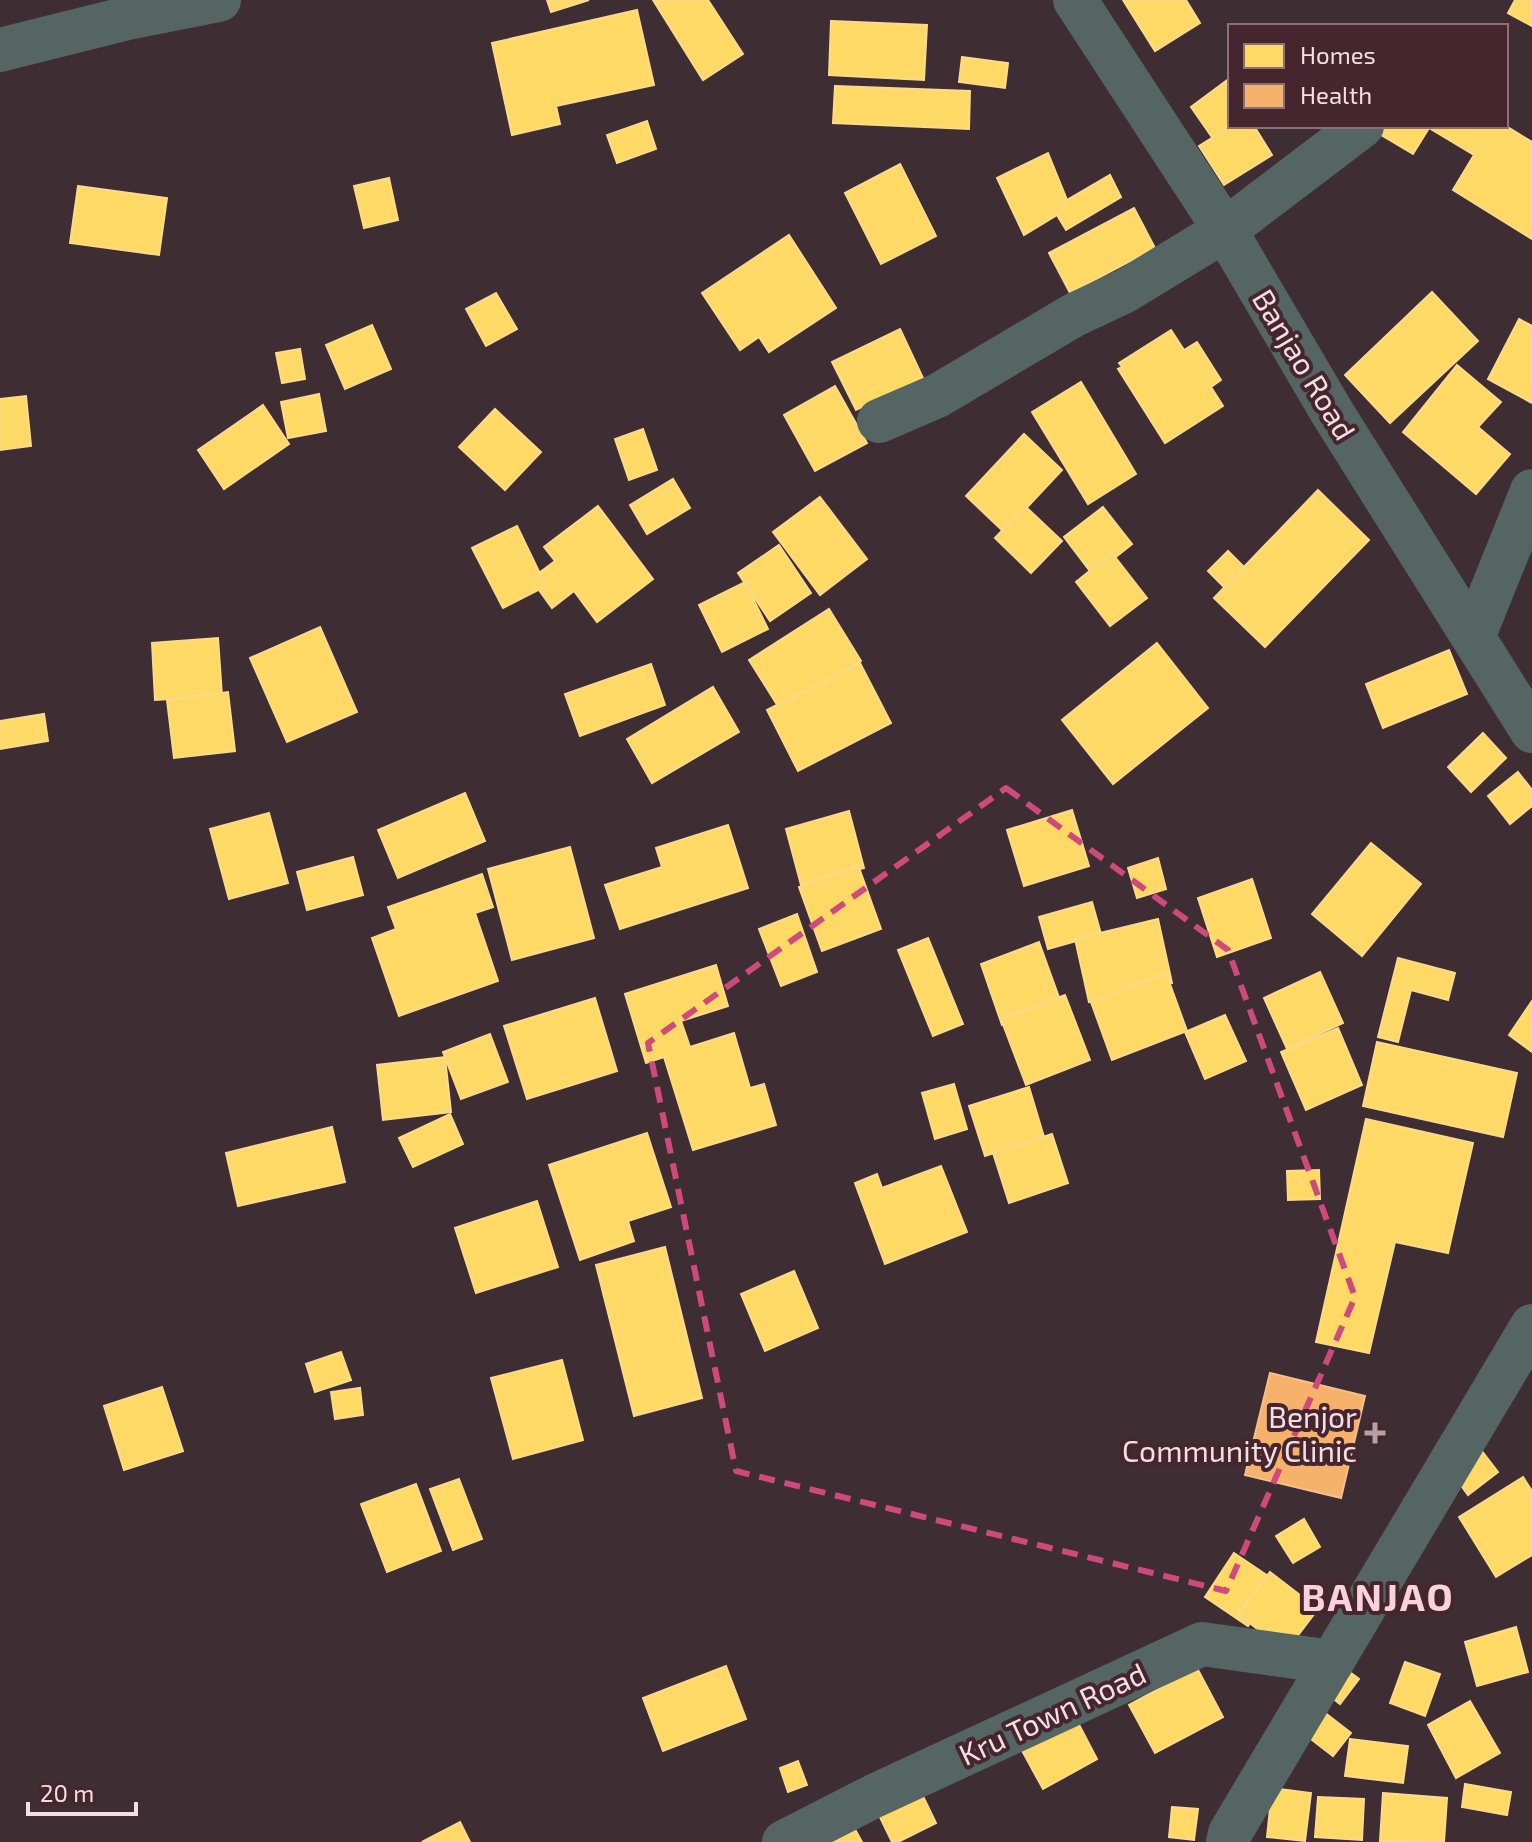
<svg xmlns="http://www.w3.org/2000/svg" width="1532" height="1842" viewBox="0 0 1532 1842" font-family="'Exo 2',sans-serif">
<rect width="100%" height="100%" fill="#3e2d32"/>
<g fill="#ffd966" stroke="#fbda8c" stroke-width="2">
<path d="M 547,0 L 589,0 L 551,12 Z"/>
<path d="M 653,0 L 708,0 L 743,54 L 703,80 Z"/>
<path d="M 1123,0 L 1186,0 L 1200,23 L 1155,51 Z"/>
<path d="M 1515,0 L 1532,0 L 1532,26 L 1508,13 Z"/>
<path d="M 637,10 L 654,85 L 556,106 L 560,124 L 512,135 L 492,43 Z"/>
<path d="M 831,21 L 927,25 L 924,80 L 829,75 Z"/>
<path d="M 962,57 L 1008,63 L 1005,88 L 959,82 Z"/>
<path d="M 1230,78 L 1230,126 L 1233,126 L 1214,140 L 1191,107 Z"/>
<path d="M 835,86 L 970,91 L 969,129 L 833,123 Z"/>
<path d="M 647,121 L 656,149 L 617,163 L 607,135 Z"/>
<path d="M 1231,126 L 1254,126 L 1272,155 L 1224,185 L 1199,146 Z"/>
<path d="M 1380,126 L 1506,126 L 1532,142 L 1532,239 L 1453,190 L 1474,155 L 1429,128 L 1413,154 L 1376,132 Z"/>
<path d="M 1048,153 L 1067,200 L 1057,215 L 1024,235 L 997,178 Z"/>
<path d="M 900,164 L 936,236 L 881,264 L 845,193 Z"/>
<path d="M 1110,175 L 1121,197 L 1066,230 L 1057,215 L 1067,200 Z"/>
<path d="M 389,178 L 398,220 L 364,228 L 354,186 Z"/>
<path d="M 78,186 L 167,198 L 159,255 L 70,243 Z"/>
<path d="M 1134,208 L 1155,248 L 1070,293 L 1049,253 Z"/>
<path d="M 789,235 L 836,308 L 769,352 L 759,337 L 740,350 L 702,293 Z"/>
<path d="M 1432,292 L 1478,341 L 1390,423 L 1345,375 Z"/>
<path d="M 496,293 L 517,329 L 486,346 L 466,309 Z"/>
<path d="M 1519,319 L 1532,326 L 1532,403 L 1488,379 Z"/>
<path d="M 372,325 L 391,369 L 345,389 L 326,345 Z"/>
<path d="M 900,329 L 923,378 L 856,410 L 832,362 Z"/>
<path d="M 1171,330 L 1184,350 L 1197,342 L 1221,380 L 1211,387 L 1223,406 L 1165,443 L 1118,369 L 1122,367 L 1119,363 Z"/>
<path d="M 300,349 L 305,379 L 282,383 L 276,353 Z"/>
<path d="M 1457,365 L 1501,402 L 1478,427 L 1510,454 L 1476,494 L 1403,432 Z"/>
<path d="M 1081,382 L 1136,474 L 1088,504 L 1032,412 Z"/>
<path d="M 835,386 L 867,443 L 815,471 L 784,415 Z"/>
<path d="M 319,394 L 326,431 L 288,438 L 281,402 Z"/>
<path d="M 26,396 L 31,446 L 0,450 L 0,399 Z"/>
<path d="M 263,405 L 289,444 L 224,489 L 198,450 Z"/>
<path d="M 495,409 L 541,452 L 505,490 L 459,447 Z"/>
<path d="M 643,429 L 657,470 L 629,480 L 615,439 Z"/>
<path d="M 1024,434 L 1062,470 L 1004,532 L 966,496 Z"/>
<path d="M 673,479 L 690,508 L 647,534 L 630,505 Z"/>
<path d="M 1318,490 L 1369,540 L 1265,647 L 1214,598 Z"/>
<path d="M 820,497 L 867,559 L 820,595 L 773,532 Z"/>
<path d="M 598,506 L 653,579 L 597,622 L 574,591 L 552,608 L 531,579 L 555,561 L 544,547 Z"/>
<path d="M 1025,506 L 1062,541 L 1031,573 L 995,538 Z"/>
<path d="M 1103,507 L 1132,544 L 1093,575 L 1064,537 Z"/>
<path d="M 517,526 L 546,586 L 503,608 L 472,548 Z"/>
<path d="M 779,545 L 811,593 L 770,621 L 738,573 Z"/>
<path d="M 1228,551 L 1245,568 L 1225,588 L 1208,571 Z"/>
<path d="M 1112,553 L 1147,598 L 1110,626 L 1076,582 Z"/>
<path d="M 745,582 L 768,629 L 722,652 L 699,605 Z"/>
<path d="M 829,609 L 861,661 L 781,711 L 749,660 Z"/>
<path d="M 320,627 L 357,712 L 287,742 L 250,658 Z"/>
<path d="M 218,638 L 222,696 L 155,700 L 152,643 Z"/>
<path d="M 1157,643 L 1208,708 L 1113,784 L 1062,720 Z"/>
<path d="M 1449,650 L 1467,694 L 1383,728 L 1366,684 Z"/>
<path d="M 860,663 L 891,723 L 798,771 L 767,710 Z"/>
<path d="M 651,664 L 665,705 L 580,736 L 565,694 Z"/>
<path d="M 713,687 L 739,732 L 652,783 L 627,739 Z"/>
<path d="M 228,692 L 235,751 L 174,758 L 167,700 Z"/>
<path d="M 44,714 L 48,741 L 0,749 L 0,721 Z"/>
<path d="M 1483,733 L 1506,758 L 1471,792 L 1448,767 Z"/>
<path d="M 1518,772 L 1532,790 L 1532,806 L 1510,824 L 1488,796 Z"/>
<path d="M 465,793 L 485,841 L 398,878 L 378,830 Z"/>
<path d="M 1072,810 L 1089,866 L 1024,886 L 1007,830 Z"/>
<path d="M 849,811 L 864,868 L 801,885 L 786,829 Z"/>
<path d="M 269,813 L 288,883 L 229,899 L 210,829 Z"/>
<path d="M 728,825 L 748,888 L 620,929 L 605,885 L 662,867 L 656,848 Z"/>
<path d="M 1371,843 L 1421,884 L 1362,956 L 1312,914 Z"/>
<path d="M 570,847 L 594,938 L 512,960 L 488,869 Z"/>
<path d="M 353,857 L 363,895 L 307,910 L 297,872 Z"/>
<path d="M 1158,858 L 1166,889 L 1137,898 L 1128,868 Z"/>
<path d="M 858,865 L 881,929 L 822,951 L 799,887 Z"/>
<path d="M 482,874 L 493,907 L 475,913 L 498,981 L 399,1016 L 372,938 L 396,929 L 388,907 Z"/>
<path d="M 1252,879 L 1271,938 L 1217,957 L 1198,898 Z"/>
<path d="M 1092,902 L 1101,934 L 1048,949 L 1039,917 Z"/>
<path d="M 797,914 L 817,972 L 781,986 L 759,929 Z"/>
<path d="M 1158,919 L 1172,983 L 1089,1002 L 1075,939 Z"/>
<path d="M 928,938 L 963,1024 L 933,1036 L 898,950 Z"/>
<path d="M 1039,942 L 1061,1003 L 1002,1025 L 981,964 Z"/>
<path d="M 1398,958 L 1455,973 L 1448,1000 L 1411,990 L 1398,1042 L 1378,1037 Z"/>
<path d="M 716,965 L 728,1006 L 681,1021 L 690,1047 L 734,1033 L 750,1088 L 764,1084 L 776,1125 L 693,1150 L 664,1057 L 646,1063 L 625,994 Z"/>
<path d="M 1320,972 L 1343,1023 L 1287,1049 L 1264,998 Z"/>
<path d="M 1166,973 L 1187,1031 L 1112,1060 L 1091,1002 Z"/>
<path d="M 1065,995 L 1090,1060 L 1026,1085 L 1001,1019 Z"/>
<path d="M 595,998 L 617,1071 L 527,1099 L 504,1026 Z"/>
<path d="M 1532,1001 L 1532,1052 L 1509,1035 Z"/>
<path d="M 1225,1015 L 1246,1061 L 1205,1079 L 1185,1032 Z"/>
<path d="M 1338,1028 L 1362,1085 L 1306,1110 L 1281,1052 Z"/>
<path d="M 490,1034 L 508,1082 L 461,1099 L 443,1052 Z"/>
<path d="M 1377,1042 L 1517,1073 L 1503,1137 L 1363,1106 Z"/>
<path d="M 445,1057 L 451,1112 L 383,1120 L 377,1065 Z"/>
<path d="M 954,1084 L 967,1129 L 935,1139 L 922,1093 Z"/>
<path d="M 1029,1087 L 1044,1137 L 985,1156 L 969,1106 Z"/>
<path d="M 450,1114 L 463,1144 L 413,1167 L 399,1138 Z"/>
<path d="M 1366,1119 L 1473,1143 L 1448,1253 L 1395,1242 L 1369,1353 L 1316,1342 Z"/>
<path d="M 332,1127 L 345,1182 L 238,1206 L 226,1153 Z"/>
<path d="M 647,1133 L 671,1207 L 628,1221 L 634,1241 L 580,1260 L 549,1165 Z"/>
<path d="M 1052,1134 L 1068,1183 L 1009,1203 L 993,1153 Z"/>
<path d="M 941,1166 L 967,1232 L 885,1264 L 855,1183 L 877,1174 L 882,1188 Z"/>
<path d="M 1319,1170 L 1320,1199 L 1288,1200 L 1287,1171 Z"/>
<path d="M 537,1201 L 558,1267 L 476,1293 L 455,1228 Z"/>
<path d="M 665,1247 L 702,1398 L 634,1416 L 596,1265 Z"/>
<path d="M 794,1271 L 818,1328 L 765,1351 L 741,1294 Z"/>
<path d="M 341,1352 L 351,1380 L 315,1392 L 306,1364 Z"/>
<path d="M 562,1360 L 583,1440 L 513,1459 L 491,1378 Z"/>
<path d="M 162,1387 L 183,1451 L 124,1470 L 104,1406 Z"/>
<path d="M 360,1388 L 363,1415 L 335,1419 L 331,1392 Z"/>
<path d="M 1475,1442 L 1498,1472 L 1468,1495 L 1446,1465 Z"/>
<path d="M 1523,1477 L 1532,1491 L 1532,1555 L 1496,1577 L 1459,1517 Z"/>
<path d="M 459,1479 L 482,1539 L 453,1550 L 430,1489 Z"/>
<path d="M 416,1484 L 441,1551 L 387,1572 L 361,1504 Z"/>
<path d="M 1304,1519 L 1320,1547 L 1293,1563 L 1276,1536 Z"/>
<path d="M 1234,1553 L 1277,1582 L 1248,1626 L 1205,1597 Z"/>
<path d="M 1270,1572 L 1318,1609 L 1286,1651 L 1238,1614 Z"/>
<path d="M 1516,1627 L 1528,1672 L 1477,1686 L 1465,1642 Z"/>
<path d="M 1405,1662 L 1440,1674 L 1425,1716 L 1390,1703 Z"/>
<path d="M 726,1666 L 746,1719 L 663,1751 L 643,1698 Z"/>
<path d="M 1343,1667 L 1359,1679 L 1340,1704 L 1325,1692 Z"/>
<path d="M 1197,1668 L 1223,1717 L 1155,1753 L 1129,1705 Z"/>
<path d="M 1470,1701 L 1500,1753 L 1456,1778 L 1428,1725 Z"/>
<path d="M 1324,1712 L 1351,1733 L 1333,1756 L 1307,1736 Z"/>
<path d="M 1075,1717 L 1097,1759 L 1043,1789 L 1020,1747 Z"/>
<path d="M 1350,1739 L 1408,1746 L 1403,1783 L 1345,1776 Z"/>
<path d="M 798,1761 L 807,1785 L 788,1792 L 780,1768 Z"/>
<path d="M 1465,1784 L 1511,1792 L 1507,1815 L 1462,1807 Z"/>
<path d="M 918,1786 L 936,1823 L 898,1842 L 892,1842 L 875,1807 Z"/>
<path d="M 1272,1788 L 1311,1793 L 1305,1841 L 1267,1837 Z"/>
<path d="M 1383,1793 L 1447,1798 L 1444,1842 L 1380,1841 Z"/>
<path d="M 1318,1797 L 1364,1799 L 1362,1840 L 1315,1837 Z"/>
<path d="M 1172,1807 L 1198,1809 L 1194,1840 L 1169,1837 Z"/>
<path d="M 460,1822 L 470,1842 L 422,1842 Z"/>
<path d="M 852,1824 L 862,1842 L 820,1842 Z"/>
</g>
<path fill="#f6b26b" stroke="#f5bf8f" stroke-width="2" d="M 1270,1373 L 1365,1396 L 1341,1498 L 1245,1475 Z"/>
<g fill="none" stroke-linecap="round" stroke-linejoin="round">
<g stroke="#556564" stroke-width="44">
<path d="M 1075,0 L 1225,230 L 1333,414 L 1532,731"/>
<path d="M 0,50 L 128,18 L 219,0"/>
<path d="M 879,421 L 937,396 L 1074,315 L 1125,291 L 1225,230 L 1362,126"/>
<path d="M 1474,635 L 1532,491"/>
<path d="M 784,1842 L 874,1796 L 1202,1644 L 1332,1662"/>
<path d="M 1228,1842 L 1230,1833 L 1532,1326"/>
</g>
</g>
<path fill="none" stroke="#ce4a7d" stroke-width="6" stroke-dasharray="16 10" stroke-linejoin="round" d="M 1006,788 L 1228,950 L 1355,1297 L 1226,1591 L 736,1471 L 648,1043 Z"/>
<path fill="#b4a0a5" stroke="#45262f" stroke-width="3" d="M1371 1421h8v8h8v8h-8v8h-8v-8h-8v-8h8z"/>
<g text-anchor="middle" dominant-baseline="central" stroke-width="8" stroke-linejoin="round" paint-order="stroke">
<g font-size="30" fill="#f3dee3" stroke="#45262f">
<text transform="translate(1305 364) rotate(59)">Banjao Road</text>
<text transform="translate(1052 1713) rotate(-25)">Kru Town Road</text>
</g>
<g font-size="30" fill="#f3dee3" stroke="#45262f" text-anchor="end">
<text x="1357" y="1416">Benjor<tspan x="1357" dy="34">Community Clinic</tspan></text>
</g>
<g font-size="38" font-weight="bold" letter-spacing="2" fill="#fad2db" stroke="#45262f">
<text x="1378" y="1596">BANJAO</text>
</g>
</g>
<rect x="1228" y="24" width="280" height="104" fill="#45262f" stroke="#8b7077" stroke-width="2"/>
<rect x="1244" y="44" width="40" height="24" fill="#ffd966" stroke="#8b7077" stroke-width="2"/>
<text x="1300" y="64" font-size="24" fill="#f3dee3">Homes</text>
<rect x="1244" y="84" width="40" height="24" fill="#f6b26b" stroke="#8b7077" stroke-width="2"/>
<text x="1300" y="104" font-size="24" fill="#f3dee3">Health</text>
<path d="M28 1802v12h108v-12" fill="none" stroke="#f3dee3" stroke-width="4"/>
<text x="40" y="1802" font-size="24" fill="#f3dee3" stroke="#45262f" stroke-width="6" paint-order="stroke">20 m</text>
</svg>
